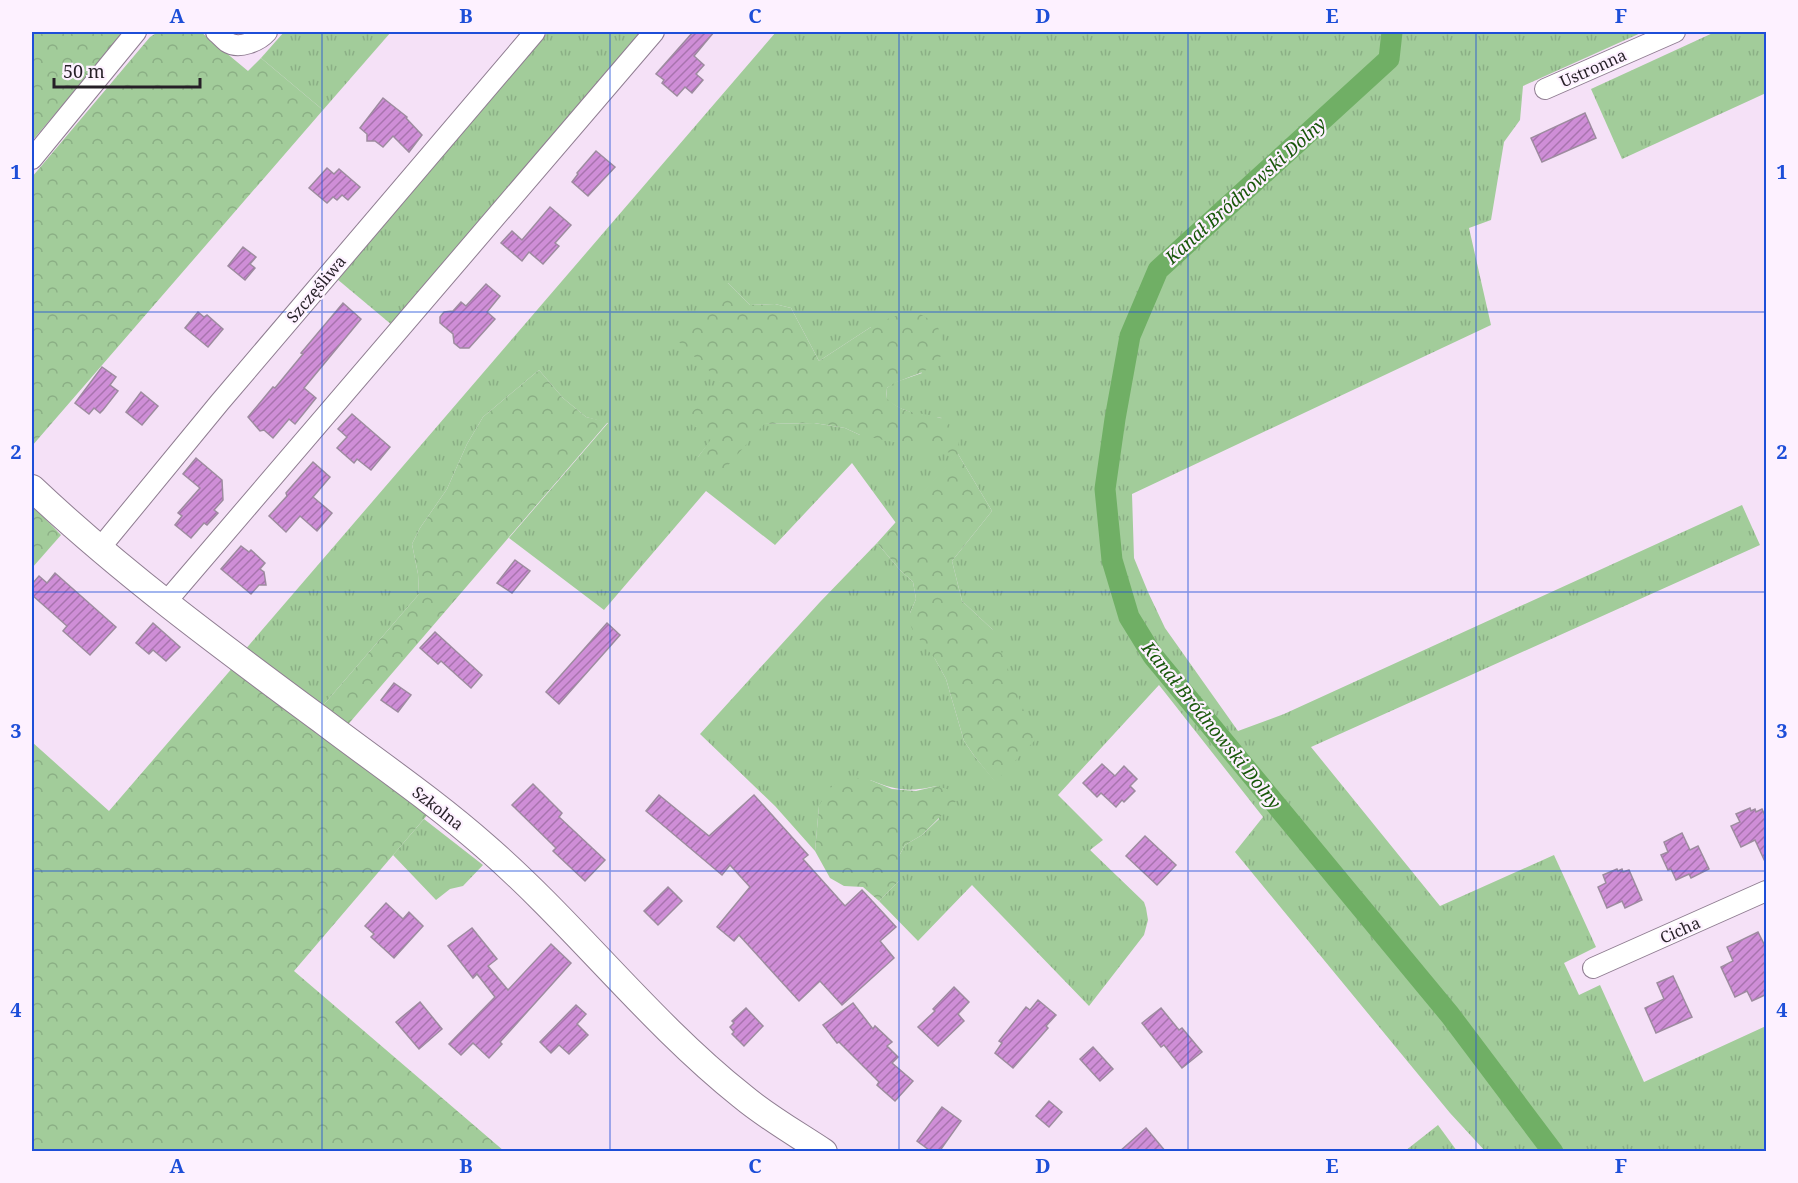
<svg xmlns="http://www.w3.org/2000/svg" width="1798" height="1183" viewBox="0 0 1798 1183" font-family="'Noto Serif',serif">
<defs>
<pattern id="grass-tufts" width="24" height="20" patternUnits="userSpaceOnUse" patternTransform="scale(1.5)"><rect width="24" height="20" fill="#a2cc9a"/><path d="M3 7l-1-3M5 7V3M7 7l1-3M15 17l-1-3M17 17v-4M19 17l1-3" fill="none" stroke="#8baf85"/></pattern>
<pattern id="forest-crowns" width="20" height="18" patternUnits="userSpaceOnUse" patternTransform="scale(1.5)"><rect width="20" height="18" fill="#a2cc9a"/><path d="M2 6a3 3 0 1 1 6 0M12 15a3 3 0 1 1 6 0" fill="none" stroke="#8baf85"/></pattern>
<pattern id="building-hatch" width="6" height="6" patternUnits="userSpaceOnUse" patternTransform="scale(1.5)"><rect width="6" height="6" fill="#cf8ed7"/><path d="M-1 1l2-2M0 6l6-6M5 7l2-2" fill="none" stroke="#a873ae"/></pattern>
</defs>
<rect width="100%" height="100%" fill="#f5e1f7"/>
<g fill="url(#grass-tufts)" fill-rule="evenodd">
<path d="M 284,32 L 391,32 L 323,110 L 261,58 Z"/>
<path d="M 548,32 L 644,32 L 392,325 L 337,279 Z"/>
<path d="M 776,32 L 1643,32 L 1523,86 L 1520,120 L 1504,142 L 1491,220 L 1469,228 L 1491,325 L 1132,494 L 1134,558 L 1148,592 L 1165,628 L 1238,731 L 1284,714 L 1742,505 L 1760,545 L 1311,747 L 1440,906 L 1554,855 L 1596,947 L 1564,963 L 1579,995 L 1600,985 L 1644,1082 L 1766,1026 L 1766,1151 L 1485,1151 L 1450,1113 L 1235,852 L 1263,817 L 1159,685 L 1058,795 L 1103,840 L 1090,850 L 1144,902 L 1146,908 L 1148,920 L 1144,935 L 1089,1006 L 972,885 L 918,941 L 879,901 L 899,881 L 899,856 L 905,845 L 922,835 L 939,819 L 937,786 C 909,792 897,791 870,780 L 819,806 L 815,851 L 775,806 L 700,734 L 820,602 L 877,543 L 900,570 L 913,582 L 916,599 L 910,613 L 946,679 L 964,741 L 975,757 L 995,781 L 993,630 L 962,601 L 952,561 L 992,511 L 958,454 L 896,523 L 852,463 L 775,545 L 706,491 L 604,610 L 509,538 L 608,423 L 586,417 L 563,398 L 539,370 L 483,417 L 467,444 L 447,489 L 420,528 L 412,544 L 418,574 L 419,594 L 320,709 L 244,651 ZM 728,283 L 750,305 L 775,304 L 791,308 L 819,361 L 871,327 L 922,373 L 893,383 L 887,388 L 886,399 C 903,413 921,415 942,418 L 860,435 L 845,428 L 814,423 L 763,424 L 698,457 L 713,438 L 720,381 Z"/>
<path d="M 1715,32 L 1766,32 L 1766,93 L 1622,159 L 1591,89 Z"/>
<path d="M 424,819 L 483,865 L 463,886 L 450,889 L 436,900 L 393,855 Z"/>
<path d="M 1438,1125 L 1457,1151 L 1405,1151 Z"/>
</g>
<g fill="url(#forest-crowns)">
<path d="M 32,32 L 125,32 L 32,141 Z"/>
<path d="M 158,32 L 201,32 L 248,71 L 261,58 L 323,110 L 32,446 L 32,177 L 150,37 Z"/>
<path d="M 728,283 L 750,305 L 775,304 L 791,308 L 819,361 L 871,327 L 892,317 L 915,311 L 937,324 C 939,331 944,341 943,348 C 939,375 905,374 887,388 L 886,398 C 908,417 917,410 940,418 C 947,420 953,429 959,434 L 958,454 L 992,511 L 952,561 L 962,601 L 993,630 L 1035,740 L 995,782 L 975,757 L 964,741 L 946,679 L 935,659 L 913,631 L 910,624 L 910,613 L 916,599 L 913,582 L 900,570 L 877,543 L 957,454 L 893,442 L 860,435 L 845,428 L 814,423 L 764,424 L 724,470 L 698,457 L 712,438 L 685,420 L 720,381 L 679,342 Z"/>
<path d="M 539,370 L 563,398 L 586,417 L 608,422 L 345,728 L 320,709 L 419,594 L 418,574 L 412,544 L 420,528 L 447,489 L 467,444 L 483,417 Z"/>
<path d="M 32,505 L 61,535 L 32,568 Z"/>
<path d="M 234,666 L 429,813 L 294,971 L 504,1151 L 32,1151 L 32,742 L 109,811 Z"/>
<path d="M 847,777 L 870,780 L 892,789 L 916,791 L 937,786 L 953,791 L 958,799 L 922,835 L 905,845 L 899,856 L 899,881 L 879,901 L 863,887 L 844,886 L 830,878 L 815,851 L 819,806 L 827,791 L 835,784 Z"/>
</g>
<g fill="none" stroke-linecap="round" stroke-linejoin="round">
<path stroke="#70af65" stroke-width="21" d="M 1392,32 L 1389,59 L 1158,270 L 1130,336 L 1115,419 L 1105,489 L 1112,560 L 1129,617 L 1153,656 L 1450,1015 L 1553,1152"/>
</g>
<g fill="url(#building-hatch)" stroke="#9d8b9f" stroke-width="1.5">
<path d="M 693,32 L 714,32 L 694,56 L 704,65 L 696,74 L 703,80 L 692,93 L 685,87 L 677,96 L 662,83 L 664,80 L 656,74 Z"/>
<path d="M 383,98 L 407,117 L 406,118 L 422,135 L 409,152 L 393,136 L 383,147 L 375,141 L 367,141 L 367,134 L 360,128 Z"/>
<path d="M 1585,113 L 1596,138 L 1542,162 L 1531,138 Z"/>
<path d="M 596,151 L 615,167 L 588,196 L 572,182 L 578,174 L 577,173 Z"/>
<path d="M 327,168 L 334,174 L 339,169 L 360,187 L 348,200 L 342,195 L 337,200 L 333,197 L 327,203 L 309,188 Z"/>
<path d="M 550,207 L 571,225 L 555,243 L 559,246 L 543,264 L 529,252 L 522,261 L 501,243 L 512,231 L 522,240 Z"/>
<path d="M 243,247 L 256,257 L 250,264 L 255,268 L 245,280 L 228,266 Z"/>
<path d="M 486,284 L 500,296 L 487,312 L 495,319 L 469,348 L 460,348 L 454,343 L 453,334 L 440,323 L 440,317 L 444,312 L 453,311 L 461,302 L 466,306 Z"/>
<path d="M 343,303 L 361,319 L 304,388 L 316,398 L 295,424 L 289,419 L 273,438 L 264,430 L 260,431 L 248,417 L 273,387 L 275,388 L 303,354 L 301,353 Z"/>
<path d="M 198,312 L 204,317 L 207,315 L 223,329 L 208,347 L 185,328 Z"/>
<path d="M 102,367 L 116,377 L 110,385 L 118,391 L 103,410 L 100,413 L 94,408 L 89,414 L 75,403 Z"/>
<path d="M 141,392 L 158,406 L 142,425 L 126,412 Z"/>
<path d="M 352,414 L 390,447 L 371,470 L 357,459 L 354,463 L 337,448 L 347,437 L 338,429 Z"/>
<path d="M 196,458 L 222,480 L 223,500 L 214,510 L 218,513 L 207,525 L 204,523 L 191,538 L 175,525 L 182,516 L 178,513 L 200,488 L 183,474 Z"/>
<path d="M 313,462 L 330,477 L 313,497 L 332,513 L 317,531 L 300,516 L 286,532 L 269,516 L 287,496 L 286,493 Z"/>
<path d="M 241,546 L 249,552 L 251,550 L 265,563 L 260,569 L 264,572 L 266,585 L 259,585 L 251,594 L 221,569 Z"/>
<path d="M 515,560 L 530,571 L 512,593 L 497,583 Z"/>
<path d="M 55,573 L 116,627 L 90,655 L 63,631 L 67,626 L 32,595 L 32,584 L 39,576 L 47,583 Z"/>
<path d="M 153,623 L 180,647 L 166,661 L 153,650 L 149,654 L 136,643 Z"/>
<path d="M 607,623 L 620,635 L 559,704 L 546,692 Z"/>
<path d="M 435,632 L 482,675 L 471,688 L 441,661 L 438,664 L 420,648 Z"/>
<path d="M 394,683 L 411,695 L 398,712 L 381,700 Z"/>
<path d="M 1102,764 L 1115,776 L 1124,766 L 1137,779 L 1130,786 L 1135,791 L 1124,802 L 1122,800 L 1116,807 L 1101,793 L 1097,797 L 1083,783 Z"/>
<path d="M 533,784 L 562,813 L 559,817 L 605,860 L 585,881 L 553,851 L 556,848 L 512,805 Z"/>
<path d="M 659,795 L 709,836 L 754,795 L 808,855 L 803,859 L 845,906 L 862,890 L 896,927 L 880,941 L 894,958 L 842,1005 L 820,981 L 799,1001 L 739,935 L 734,941 L 717,927 L 750,887 L 730,865 L 722,875 L 646,811 Z"/>
<path d="M 1750,808 L 1751,811 L 1755,809 L 1756,812 L 1762,809 L 1767,820 L 1767,866 L 1755,840 L 1741,847 L 1731,826 L 1740,822 L 1736,814 Z"/>
<path d="M 1682,833 L 1690,850 L 1698,846 L 1709,869 L 1691,878 L 1689,874 L 1676,880 L 1671,869 L 1668,870 L 1661,855 L 1668,852 L 1664,842 Z"/>
<path d="M 1145,836 L 1176,865 L 1157,885 L 1126,856 Z"/>
<path d="M 1617,869 L 1618,871 L 1622,869 L 1623,872 L 1629,870 L 1642,900 L 1625,908 L 1622,901 L 1607,908 L 1598,887 L 1606,883 L 1603,875 Z"/>
<path d="M 668,887 L 682,901 L 658,925 L 644,911 Z"/>
<path d="M 386,903 L 403,919 L 409,912 L 423,926 L 394,958 L 371,937 L 374,934 L 365,926 Z"/>
<path d="M 472,928 L 497,959 L 488,966 L 508,990 L 551,944 L 571,963 L 500,1042 L 502,1044 L 489,1058 L 473,1043 L 461,1055 L 449,1044 L 495,997 L 477,974 L 473,978 L 448,946 Z"/>
<path d="M 1758,932 L 1767,950 L 1767,994 L 1752,1001 L 1747,991 L 1735,997 L 1721,967 L 1733,961 L 1727,947 Z"/>
<path d="M 1673,976 L 1692,1017 L 1656,1033 L 1645,1008 L 1664,999 L 1657,983 Z"/>
<path d="M 954,987 L 969,1002 L 958,1014 L 964,1021 L 938,1046 L 918,1027 L 935,1011 L 933,1009 Z"/>
<path d="M 1038,1000 L 1056,1015 L 1046,1026 L 1048,1028 L 1013,1068 L 995,1053 L 1002,1043 L 999,1041 L 1026,1007 L 1030,1010 Z"/>
<path d="M 420,1002 L 442,1029 L 419,1049 L 396,1022 Z"/>
<path d="M 853,1003 L 873,1029 L 875,1026 L 892,1042 L 887,1046 L 898,1057 L 892,1063 L 913,1081 L 895,1101 L 877,1085 L 879,1082 L 839,1042 L 837,1043 L 823,1025 Z"/>
<path d="M 576,1005 L 586,1014 L 577,1024 L 588,1035 L 569,1054 L 559,1045 L 551,1053 L 540,1042 Z"/>
<path d="M 746,1008 L 763,1026 L 744,1046 L 732,1034 L 734,1032 L 730,1027 L 734,1023 L 732,1021 Z"/>
<path d="M 1161,1008 L 1179,1030 L 1182,1028 L 1202,1052 L 1182,1068 L 1164,1045 L 1161,1047 L 1142,1023 Z"/>
<path d="M 1093,1047 L 1113,1069 L 1100,1081 L 1080,1059 Z"/>
<path d="M 1049,1101 L 1062,1112 L 1049,1127 L 1036,1116 Z"/>
<path d="M 942,1107 L 961,1121 L 939,1152 L 932,1152 L 917,1141 Z"/>
<path d="M 1146,1128 L 1166,1152 L 1119,1152 Z"/>
</g>
<g fill="none" stroke-linecap="round" stroke-linejoin="round">
<g stroke="#8f7d91" stroke-width="22">
<g id="minor">
<path d="M 216,32 C 220,35 223,39 227,42 C 239,50 259,41 267,32"/>
<path d="M 1545,89 L 1675,32"/>
<path d="M 32,159 L 136,32"/>
<path d="M 100,548 L 220,402 L 535,32"/>
<path d="M 166,602 L 654,32"/>
<path d="M 1593,968 L 1766,891"/>
</g>
</g>
<g stroke="#8f7d91" stroke-width="28">
<path id="tertiary" d="M 32,488 C 122,573 224,648 324,722 C 378,763 434,801 485,846 C 575,924 648,1021 742,1096 C 767,1117 797,1134 824,1152"/>
</g>
<use href="#minor" stroke="#fff" stroke-width="20"/>
<use href="#tertiary" stroke="#fff" stroke-width="26"/>
</g>
<path fill="none" stroke="#1d4ed8" stroke-width="1.5" stroke-opacity="0.55" d="M 322,32 L 322,1152M 610,32 L 610,1152M 899,32 L 899,1152M 1188,32 L 1188,1152M 1476,32 L 1476,1152M 32,312 L 1766,312M 32,592 L 1766,592M 32,871 L 1766,871"/>
<g text-anchor="middle" dominant-baseline="central" stroke-width="4.5" stroke-linejoin="round" paint-order="stroke">
<g font-size="16" fill="#261f27" stroke="#fdf1ff">
<text transform="translate(1593 68) rotate(-24)">Ustronna</text>
<text transform="translate(316 289) rotate(-50)">Szczęśliwa</text>
<text transform="translate(438 808) rotate(38)">Szkolna</text>
<text transform="translate(1680 930) rotate(-24)">Cicha</text>
</g>
<g font-size="18" font-style="italic" fill="#18570a" stroke="#fdf1ff">
<text transform="translate(1245 190) rotate(-42)">Kanał Bródnowski Dolny</text>
<text transform="translate(1212 725) rotate(51)">Kanał Bródnowski Dolny</text>
</g>
</g>
<rect width="1798" height="1183" fill="none" stroke="#fdf1ff" stroke-width="66"/>
<path d="M54 78v9h146v-9" fill="none" stroke="#261f27" stroke-width="3"/>
<text x="63" y="78" font-size="18" fill="#261f27" stroke="#fdf1ff" stroke-width="4.5" paint-order="stroke">50 m</text>
<rect x="33" y="33" width="1732" height="1117" fill="none" stroke="#1d4ed8" stroke-width="2"/>
<g font-size="20" text-anchor="middle" font-weight="bold" fill="#1d4ed8">
<text x="177" y="23">A</text>
<text x="466" y="23">B</text>
<text x="755" y="23">C</text>
<text x="1043" y="23">D</text>
<text x="1332" y="23">E</text>
<text x="1621" y="23">F</text>
<text x="16" y="179">1</text>
<text x="1782" y="179">1</text>
<text x="16" y="459">2</text>
<text x="1782" y="459">2</text>
<text x="16" y="738">3</text>
<text x="1782" y="738">3</text>
<text x="16" y="1017">4</text>
<text x="1782" y="1017">4</text>
<text x="177" y="1173">A</text>
<text x="466" y="1173">B</text>
<text x="755" y="1173">C</text>
<text x="1043" y="1173">D</text>
<text x="1332" y="1173">E</text>
<text x="1621" y="1173">F</text>
</g>
</svg>
